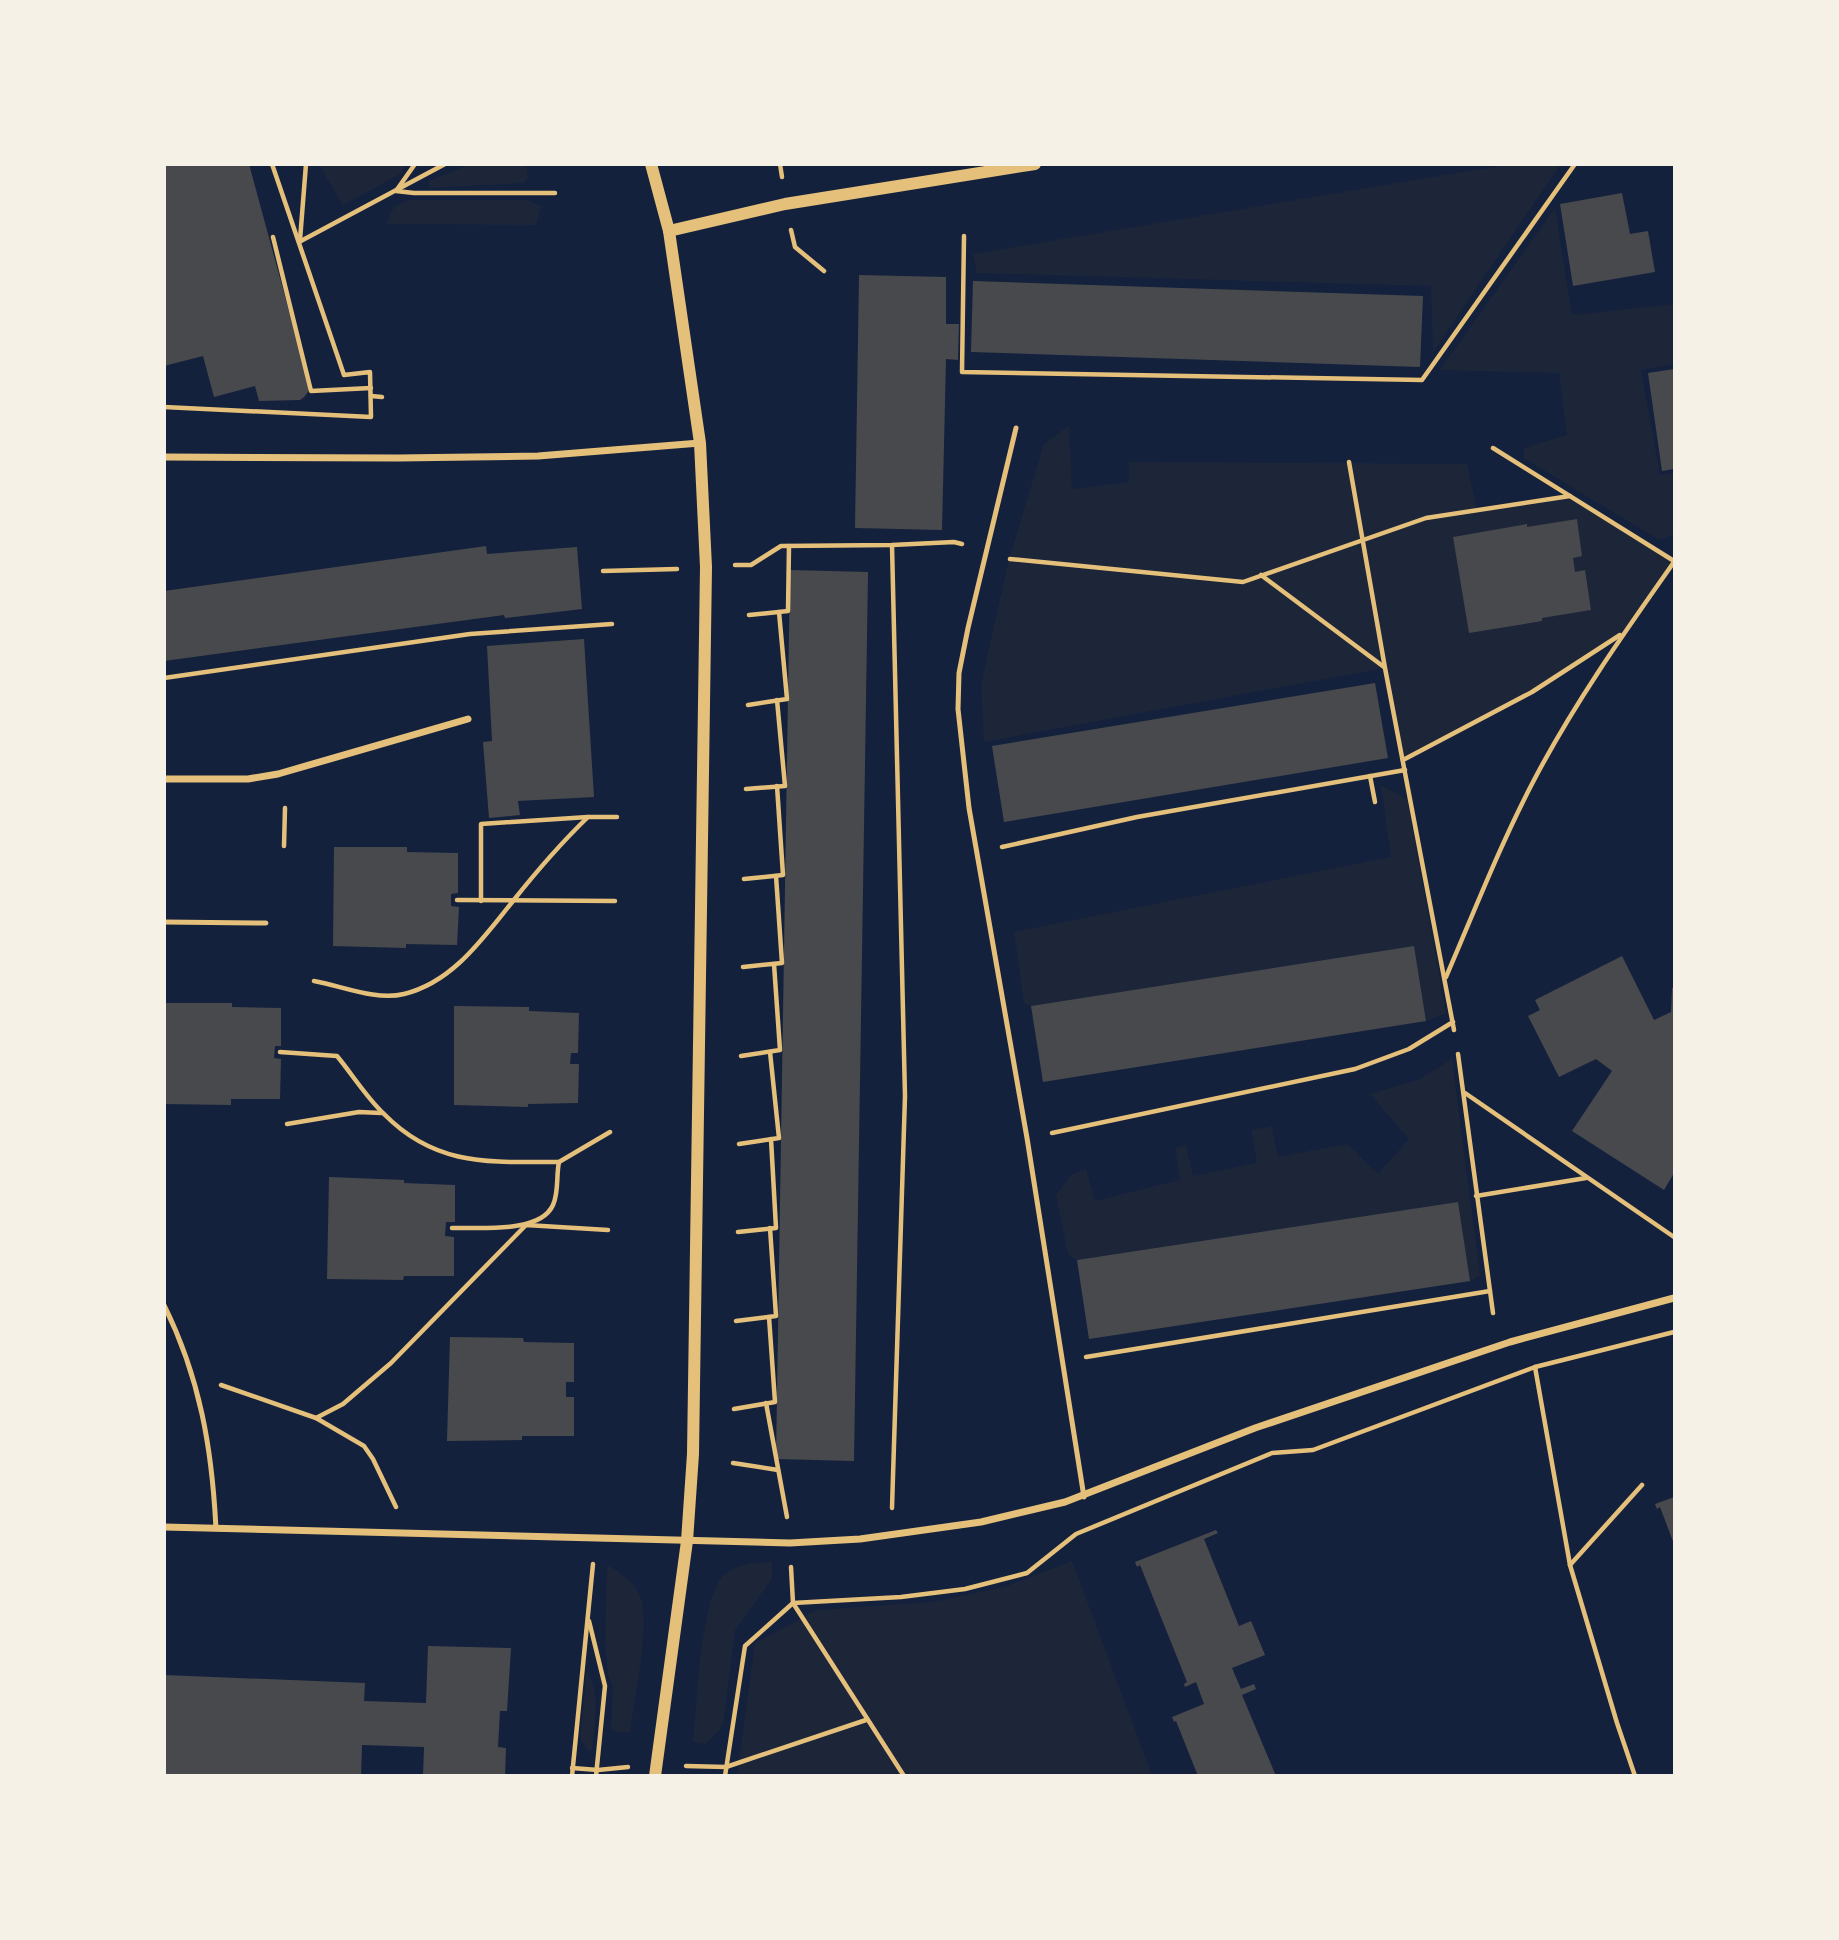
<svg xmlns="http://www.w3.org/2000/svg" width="1839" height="1940" viewBox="0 0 1839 1940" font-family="Jost,sans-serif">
<rect width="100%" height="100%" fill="#14213d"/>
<g fill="#1d2539">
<path d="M 1511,164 L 1560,165 L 1433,352 L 1431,286 L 977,273 L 973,254 Z"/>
<path d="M 319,165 L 404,165 L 402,173 L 343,205 Z"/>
<path d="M 468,165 L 526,165 L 528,178 L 523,183 L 429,188 L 429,181 Z"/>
<path d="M 408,200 L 527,200 L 541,206 L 536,225 L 386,224 L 394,207 Z"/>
<path d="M 1555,208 L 1572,315 L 1674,304 L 1674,364 L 1641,370 L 1660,475 L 1674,473 L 1674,534 L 1659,540 L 1524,458 L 1524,448 L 1567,435 L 1559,373 L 1440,370 Z"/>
<path d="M 1069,426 L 1072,489 L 1129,482 L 1129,462 L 1467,464 L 1477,510 L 1570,496 L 1674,561 L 1624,633 L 1554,679 L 1403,760 L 1385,668 L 984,742 L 981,684 L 1009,559 L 1044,444 Z"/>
<path d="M 1381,785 L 1407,799 L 1446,1013 L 1426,1021 L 1414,946 L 1031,1006 L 1024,1003 L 1014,932 L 1391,857 Z"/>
<path d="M 1452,1059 L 1480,1275 L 1470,1281 L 1457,1202 L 1077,1260 L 1068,1255 L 1056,1195 L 1071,1175 L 1086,1169 L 1095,1201 L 1180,1180 L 1175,1148 L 1186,1145 L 1193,1176 L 1257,1163 L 1251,1130 L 1272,1126 L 1278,1157 L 1347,1144 L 1378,1174 L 1409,1139 L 1370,1094 L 1418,1080 Z"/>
<path d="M 1072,1561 L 1152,1775 L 737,1776 L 755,1643 L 817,1610 L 932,1602 L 1004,1587 Z"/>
<path d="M 772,1562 L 772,1579 L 735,1630 L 724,1718 L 720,1730 L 705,1744 L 693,1742 C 697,1706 700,1594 725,1574 C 739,1563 756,1563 772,1562 Z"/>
<path d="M 607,1565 C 620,1572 632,1580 639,1594 C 652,1618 634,1702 630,1733 L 613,1731 L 611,1727 L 613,1688 L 608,1673 L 605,1645 Z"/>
<path d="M 587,1670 C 601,1698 595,1720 592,1750 L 588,1750 L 580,1739 Z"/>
</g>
<g fill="#48494c">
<path d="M 164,164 L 249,164 L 309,385 L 308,392 L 304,397 L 300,400 L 259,401 L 255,386 L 214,397 L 203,356 L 164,366 Z"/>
<path d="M 1622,193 L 1630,234 L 1648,231 L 1655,272 L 1573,286 L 1560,204 Z"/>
<path d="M 859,275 L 946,277 L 946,324 L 959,324 L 958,360 L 946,359 L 942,530 L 855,528 Z"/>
<path d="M 973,281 L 1423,296 L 1420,367 L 971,352 Z"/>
<path d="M 1674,369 L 1674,469 L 1662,471 L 1648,373 Z"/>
<path d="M 1577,519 L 1582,556 L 1573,558 L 1575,572 L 1585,570 L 1591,610 L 1542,618 L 1542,621 L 1469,633 L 1453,537 L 1527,524 L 1527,527 Z"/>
<path d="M 486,546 L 487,554 L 577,547 L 582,609 L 505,618 L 504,615 L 164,661 L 164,591 Z"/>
<path d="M 790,570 L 868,572 L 854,1461 L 776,1459 Z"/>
<path d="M 584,639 L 594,797 L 518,801 L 520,815 L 489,818 L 483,742 L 492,741 L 487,646 Z"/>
<path d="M 1375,683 L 1388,758 L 1004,822 L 992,746 Z"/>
<path d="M 334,847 L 407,847 L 407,852 L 458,853 L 458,893 L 451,894 L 451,906 L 459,907 L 457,945 L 406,944 L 406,948 L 333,946 Z"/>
<path d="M 1414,946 L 1426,1021 L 1043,1082 L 1031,1006 Z"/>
<path d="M 1622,956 L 1654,1020 L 1671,1012 L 1672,988 L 1674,988 L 1674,1173 L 1664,1190 L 1572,1131 L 1612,1071 L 1596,1059 L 1559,1077 L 1528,1016 L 1540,1010 L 1535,1000 Z"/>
<path d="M 164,1003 L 232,1003 L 232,1007 L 281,1008 L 281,1046 L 275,1046 L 274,1058 L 281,1059 L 280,1099 L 231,1099 L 231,1105 L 164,1104 Z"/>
<path d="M 454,1006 L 529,1007 L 529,1011 L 579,1013 L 578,1053 L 571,1053 L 570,1064 L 579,1064 L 578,1103 L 528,1104 L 528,1107 L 454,1105 Z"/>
<path d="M 329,1177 L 404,1180 L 404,1183 L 455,1185 L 455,1222 L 446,1222 L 445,1236 L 454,1237 L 454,1276 L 404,1276 L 403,1280 L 327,1279 Z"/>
<path d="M 1458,1202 L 1470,1281 L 1089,1339 L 1077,1260 Z"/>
<path d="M 450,1337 L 523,1338 L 524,1342 L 574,1343 L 574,1382 L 566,1382 L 566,1397 L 574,1397 L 574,1436 L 522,1436 L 522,1440 L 447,1441 Z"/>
<path d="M 1674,1497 L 1674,1544 L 1660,1507 L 1657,1509 L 1655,1504 Z"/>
<path d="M 1216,1530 L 1218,1533 L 1204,1539 L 1239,1626 L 1251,1621 L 1265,1655 L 1232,1668 L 1241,1689 L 1254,1684 L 1256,1689 L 1242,1695 L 1276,1776 L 1198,1776 L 1176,1721 L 1174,1722 L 1172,1717 L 1204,1704 L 1196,1682 L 1185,1687 L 1184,1684 L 1187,1682 L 1140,1565 L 1137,1567 L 1135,1562 Z"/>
<path d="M 428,1646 L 511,1648 L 507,1711 L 500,1711 L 498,1747 L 506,1748 L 505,1776 L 423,1776 L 424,1747 L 362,1745 L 361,1776 L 164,1776 L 164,1675 L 365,1683 L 364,1701 L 426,1703 Z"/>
</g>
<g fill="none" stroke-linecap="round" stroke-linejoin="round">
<g stroke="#e5c07b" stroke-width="4.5">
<path d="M 415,164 L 396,191 L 414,193 L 555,193"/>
<path d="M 780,164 L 782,177"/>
<path d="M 791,230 L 795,247 L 824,271"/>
<path d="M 964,236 L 962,372 L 1422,380 L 1575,164"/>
<path d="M 273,237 L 311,391 L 371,388"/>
<path d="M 300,240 L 306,164"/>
<path d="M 299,242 L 445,164"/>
<path d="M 371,396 L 382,397"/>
<path d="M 164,407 L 371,417 L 370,372 L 344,375 L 272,164"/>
<path d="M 1493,448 L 1674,561"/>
<path d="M 1349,462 L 1385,668 L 1454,1030"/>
<path d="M 1010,559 L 1243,582 L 1426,518 L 1570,496"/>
<path d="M 735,565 L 751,565 L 781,546 L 892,545 L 954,542 L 962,544"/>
<path d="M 603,571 L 677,569"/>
<path d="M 1261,575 L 1384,667"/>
<path d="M 749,615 L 788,611 L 789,546"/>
<path d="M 164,678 L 470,634 L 612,624"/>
<path d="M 748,705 L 787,699 L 779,612"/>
<path d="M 1403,760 L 1532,692 L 1620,635"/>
<path d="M 1370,776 L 1375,802"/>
<path d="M 746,789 L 785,786 L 777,700"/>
<path d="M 284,846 L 285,808"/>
<path d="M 1002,847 L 1137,817 L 1405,770"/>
<path d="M 744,879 L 783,875 L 777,786"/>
<path d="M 457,900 L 615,901"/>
<path d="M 481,901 L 481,824 L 588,817"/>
<path d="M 743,967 L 782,963 L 776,876"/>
<path d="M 1446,977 C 1474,912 1500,845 1533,782 C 1573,705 1624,633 1674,562"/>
<path d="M 314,981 C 342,986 376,1001 404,994 C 453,982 483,938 513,901 C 536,872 561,843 588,817 L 617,817"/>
<path d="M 280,1052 L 337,1056 C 352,1074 366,1097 384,1114 C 436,1167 490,1162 559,1162"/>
<path d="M 1458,1054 L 1493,1313"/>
<path d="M 741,1056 L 780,1050 L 774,964"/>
<path d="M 1465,1093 L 1674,1237"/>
<path d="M 287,1124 L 359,1112 L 381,1113"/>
<path d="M 1052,1133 L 1355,1069 L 1409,1049 L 1453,1022"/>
<path d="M 739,1144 L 779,1138 L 770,1052"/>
<path d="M 1476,1196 L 1586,1178"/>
<path d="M 452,1228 C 479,1227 540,1234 553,1205 C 559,1192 556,1176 559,1162 L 610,1132"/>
<path d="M 738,1232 L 776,1228 L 771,1139"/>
<path d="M 736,1321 L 776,1316 L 770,1228"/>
<path d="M 1086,1357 L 1490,1291"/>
<path d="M 1535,1367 L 1570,1565 L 1617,1723 L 1635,1776"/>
<path d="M 221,1385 L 316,1418 L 364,1446 L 373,1459 L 396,1507"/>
<path d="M 766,1403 L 787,1517"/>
<path d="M 734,1409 L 775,1402 L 769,1317"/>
<path d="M 316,1418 L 343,1404 L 391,1363 L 526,1225 L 608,1230"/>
<path d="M 733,1463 L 778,1470"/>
<path d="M 892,1508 L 905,1096 L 892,545"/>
<path d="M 1570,1565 L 1642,1485"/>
<path d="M 791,1567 L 793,1603 L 904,1776"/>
<path d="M 589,1621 L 605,1686 L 596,1776"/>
<path d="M 686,1766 L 726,1767 L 866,1720"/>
<path d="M 572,1768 L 598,1770 L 628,1767"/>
<path d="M 572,1776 L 593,1564"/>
<path d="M 725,1776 L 745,1646 L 793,1603 L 901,1597 L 965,1589 L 1027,1573 L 1076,1534 L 1272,1453 L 1313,1450 L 1535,1367 L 1674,1332"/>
</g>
<g stroke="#e5c07b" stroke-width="5">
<path d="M 1016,428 L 968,628 L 959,673 L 958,709 L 969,808 L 1027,1138 L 1084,1497"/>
<path d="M 164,922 L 266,923"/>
<path d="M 164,1305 C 200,1378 212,1448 216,1529"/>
</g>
<g stroke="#e5c07b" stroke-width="7">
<path d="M 164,457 L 398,458 L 538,456 L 700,443"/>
<path d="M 164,779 L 248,779 L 278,774 L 468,719"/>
<path d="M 164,1527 L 790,1543 L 860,1539 L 981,1522 L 1065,1502 L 1255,1428 L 1510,1342 L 1674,1298"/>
</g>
<g stroke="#e5c07b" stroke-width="12">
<path d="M 651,164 L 669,231 L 700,443 L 706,567 L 693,1454 L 687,1541 L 655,1776"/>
<path d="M 669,231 L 785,204 L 1035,164"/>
</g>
</g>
<rect width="1839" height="1940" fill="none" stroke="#f6f1e7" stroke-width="332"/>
</svg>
